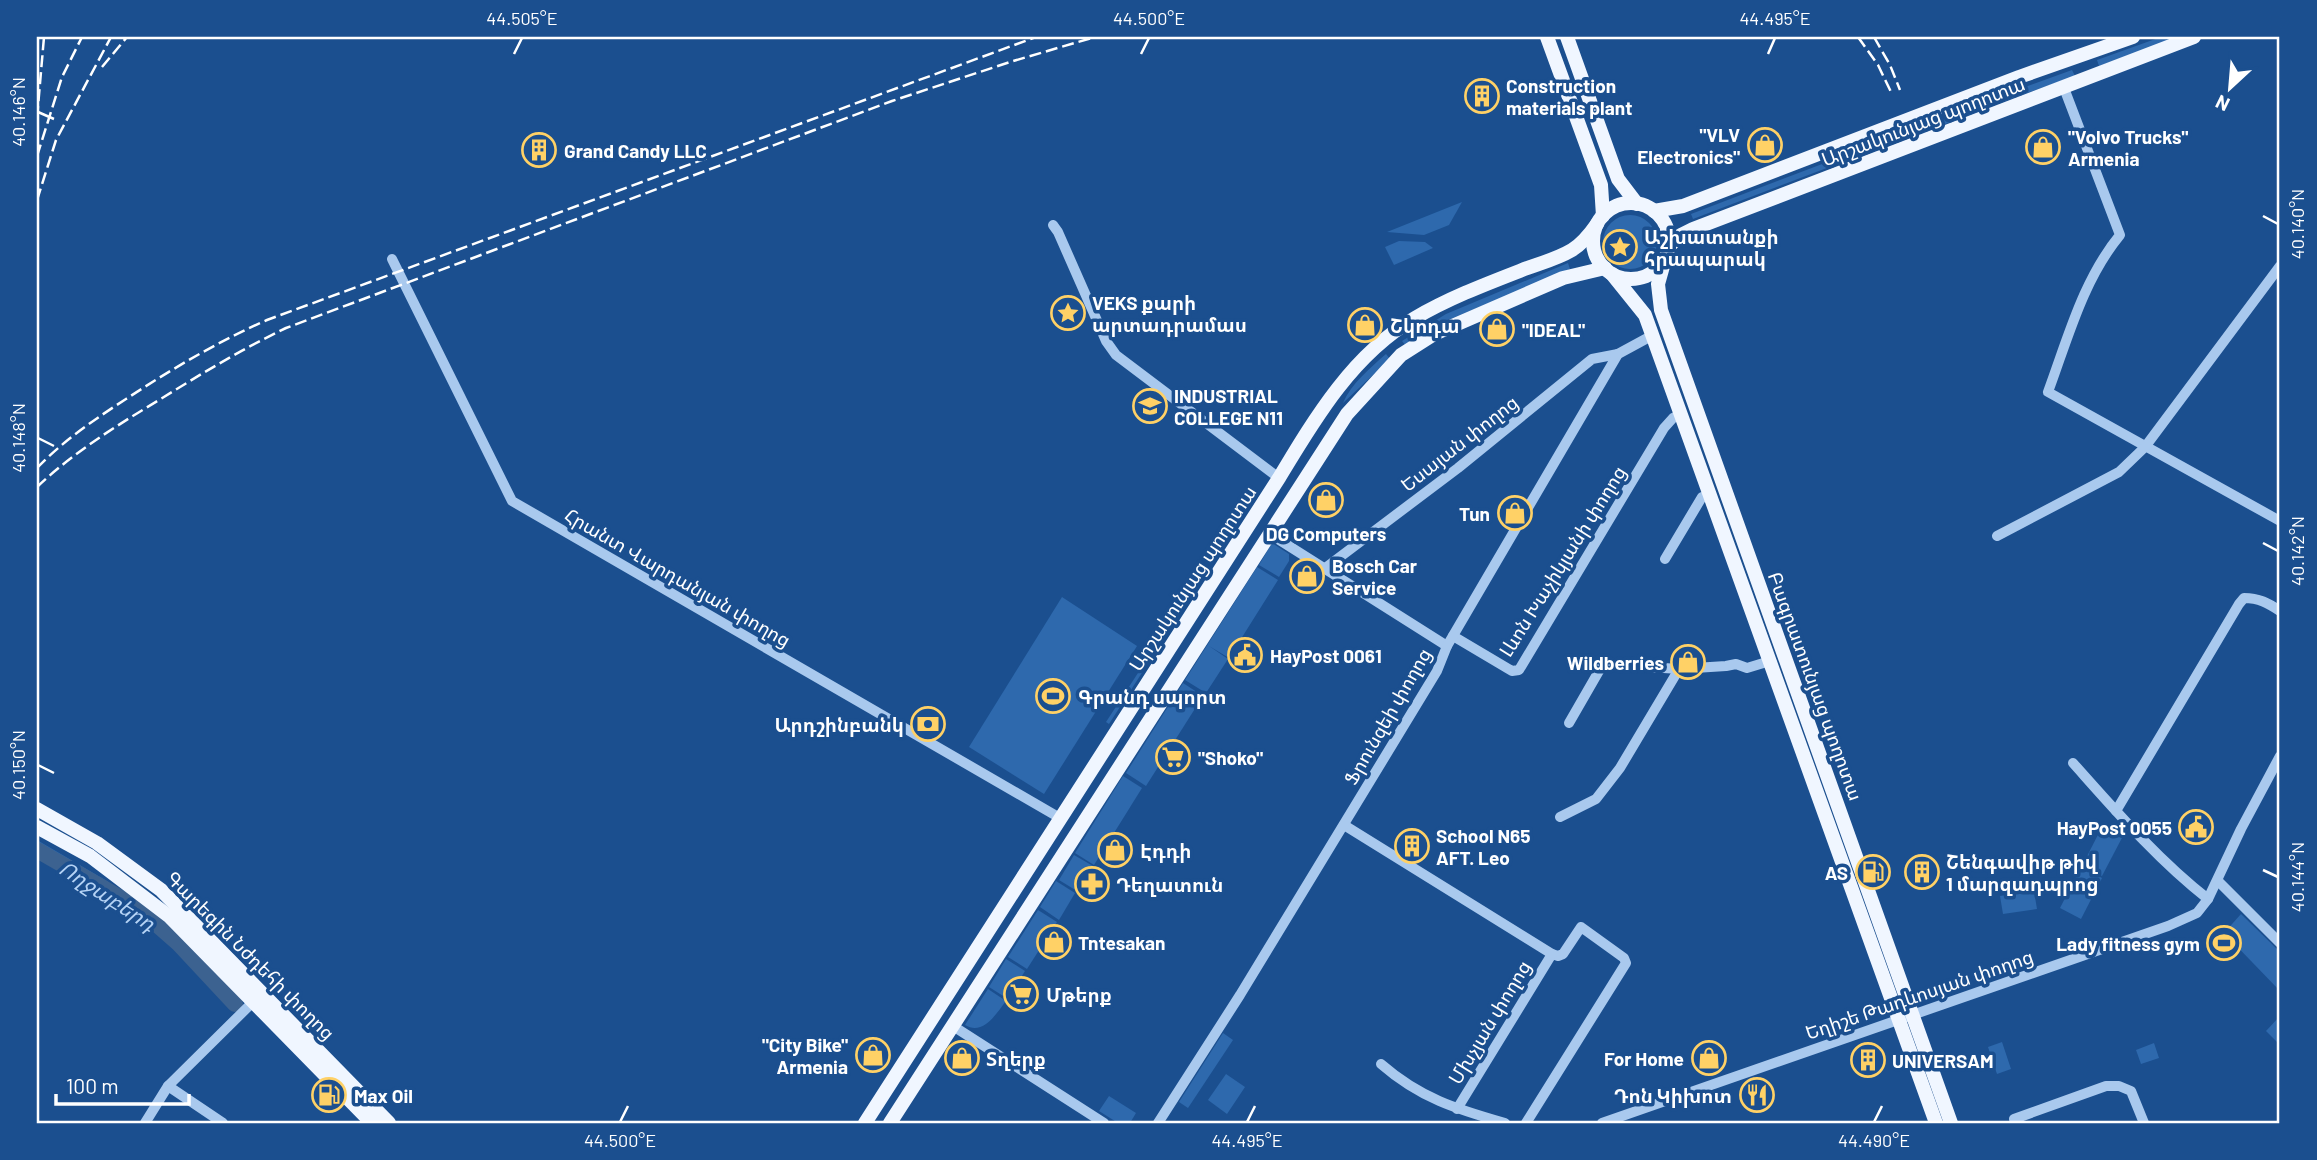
<svg xmlns="http://www.w3.org/2000/svg" width="2317" height="1160" viewBox="0 0 2317 1160" font-family="Barlow,'Noto Sans Armenian',sans-serif">
<rect width="100%" height="100%" fill="#1b4f8f"/>
<g fill="#2e69ad">
<path d="M 2161,37 L 2179,37 L 2099,66 L 2097,60 Z"/>
<path d="M 2072,70 L 2075,76 L 1999,103 L 1997,97 Z"/>
<path d="M 1980,105 L 1982,110 L 1858,157 L 1856,152 Z"/>
<path d="M 1838,158 L 1840,163 L 1693,219 L 1691,214 Z"/>
<path d="M 1462,202 L 1449,225 L 1424,235 L 1387,232 Z"/>
<circle cx="1630" cy="242" r="27"/>
<path d="M 1399,241 L 1425,242 L 1433,248 L 1394,265 L 1385,247 Z"/>
<path d="M 1568,263 L 1570,269 L 1448,320 L 1406,346 L 1402,341 L 1446,314 Z"/>
<path d="M 1386,354 L 1390,359 L 1343,403 C 1351,384 1370,368 1386,354 Z"/>
<path d="M 1272,543 L 1289,554 L 1289,561 L 1279,577 L 1259,565 Z"/>
<path d="M 1257,567 L 1278,580 L 1229,658 L 1209,646 L 1228,659 L 1206,693 L 1185,680 Z"/>
<path d="M 1062,597 L 1137,646 L 1044,794 L 969,747 Z"/>
<path d="M 1153,650 L 1156,651 L 1109,724 L 1106,722 Z"/>
<path d="M 1183,683 L 1203,696 L 1146,786 L 1126,773 Z"/>
<path d="M 1123,776 L 1142,788 L 1094,865 L 1075,853 Z"/>
<path d="M 2104,823 L 2124,834 L 2102,876 L 2082,866 Z"/>
<path d="M 37,840 L 107,881 L 135,903 L 123,910 L 117,909 L 73,875 L 37,858 Z"/>
<path d="M 1074,855 L 1093,866 L 1077,891 L 1059,880 Z"/>
<path d="M 2081,867 L 2102,878 L 2081,919 L 2060,908 Z"/>
<path d="M 1056,881 L 1075,893 L 1059,920 L 1040,907 Z"/>
<path d="M 2034,891 L 2037,909 L 2003,914 L 2000,896 Z"/>
<path d="M 1038,910 L 1057,922 L 1027,969 L 1008,957 Z"/>
<path d="M 2241,914 L 2280,952 L 2280,991 L 2224,933 Z"/>
<path d="M 1006,959 L 1025,971 L 1008,999 L 989,987 Z"/>
<path d="M 988,989 L 1006,1001 C 996,1014 983,1036 965,1025 Z"/>
<path d="M 2280,1016 L 2280,1041 L 2278,1043 L 2266,1031 Z"/>
<path d="M 1223,1033 L 1233,1040 L 1188,1108 L 1179,1102 Z"/>
<path d="M 2002,1042 L 2011,1069 L 1997,1074 L 1988,1047 Z"/>
<path d="M 2154,1043 L 2159,1058 L 2141,1064 L 2136,1050 Z"/>
<path d="M 1226,1074 L 1245,1087 L 1227,1114 L 1208,1100 Z"/>
<path d="M 1109,1096 L 1136,1113 L 1130,1123 L 1118,1123 L 1099,1111 Z"/>
</g>
<g fill="none" stroke-linecap="round" stroke-linejoin="round">
<path stroke="#3c6290" stroke-width="16" d="M 37,850 L 138,908 L 179,944 L 235,1004"/>
<g stroke="#a9c9ee" stroke-width="10">
<path d="M 2064,88 L 2120,235 C 2083,280 2068,338 2048,392 L 2280,521"/>
<path d="M 1053,225 L 1058,232 L 1106,341 L 1116,355 L 1279,478"/>
<path d="M 392,259 L 512,501 L 1060,818"/>
<path d="M 1270,534 L 1447,646"/>
<path d="M 1997,536 L 2119,472 L 2145,447 L 2280,266"/>
<path d="M 1665,559 L 1702,497 L 1710,495"/>
<path d="M 1324,569 L 1458,468 L 1592,359 L 1618,354"/>
<path d="M 1453,636 L 1512,671 L 1519,670 L 1664,428 L 1673,418 L 1681,414"/>
<path d="M 1569,723 L 1603,664 L 1679,669"/>
<path d="M 2073,763 C 2115,810 2158,860 2208,899"/>
<path d="M 2116,811 L 2239,604 L 2244,598 C 2259,598 2268,603 2280,611"/>
<path d="M 1560,817 L 1596,799 L 1620,768 L 1679,669 L 1726,666 L 1736,664 L 1747,668 L 1770,661"/>
<path d="M 1344,825 L 1552,954 L 1558,956 L 1563,954 L 1581,927 L 1624,958 L 1626,963 L 1526,1123"/>
<path d="M 2218,881 L 2280,943"/>
<path d="M 953,1026 L 1104,1123"/>
<path d="M 1381,1064 C 1420,1098 1456,1109 1505,1123"/>
<path d="M 168,1086 L 223,1123"/>
<path d="M 1457,1109 L 1552,954"/>
<path d="M 2014,1119 L 2106,1086 L 2119,1086 L 2131,1091 L 2144,1123"/>
<path d="M 145,1123 L 168,1086 L 258,997"/>
<path d="M 1158,1123 L 1240,995 L 1437,671 L 1447,646 L 1618,354 L 1653,335"/>
<path d="M 1602,1123 L 2168,926 L 2197,913 L 2208,899 L 2241,829 L 2280,756"/>
</g>
<g stroke="#f0f6ff" stroke-width="14">
<path d="M 1547,37 L 1601,185 L 1603,216"/>
<path d="M 1567,37 L 1618,179 L 1637,204"/>
<circle cx="1631" cy="241" r="38"/>
<path d="M 1654,211 L 1683,206 L 2019,77 L 2133,37"/>
<path d="M 1669,246 L 1681,235 L 1693,229 L 2194,37"/>
<path d="M 1665,259 L 1658,284 L 1661,310 L 1951,1123"/>
<path d="M 1612,274 L 1645,315 L 1936,1123"/>
<path d="M 37,809 L 97,843 L 161,890 L 389,1123"/>
<path d="M 37,827 L 90,856 L 170,917 L 372,1123"/>
<path d="M 865,1123 L 1279,478 C 1315,418 1353,354 1415,318 C 1449,298 1486,284 1522,270 C 1538,264 1557,259 1572,250 C 1582,244 1590,234 1597,224"/>
<path d="M 890,1123 L 1347,414 L 1401,355 L 1434,334 L 1563,278 L 1605,268"/>
</g>
<g stroke="#fff" stroke-width="2.5" stroke-dasharray="12 5" stroke-linecap="butt">
<path d="M 1858,37 L 1878,65 L 1892,94"/>
<path d="M 1874,37 L 1890,65 L 1900,90"/>
<path d="M 102,67 L 127,37"/>
<path d="M 37,118 L 44,37"/>
<path d="M 37,156 L 62,77 L 82,37"/>
<path d="M 37,200 L 56,140 L 111,37"/>
<path d="M 37,468 C 63,441 95,419 126,399 C 172,369 217,342 267,320 L 1036,37"/>
<path d="M 37,487 C 74,452 116,426 159,400 C 201,374 242,349 286,328 L 892,101 L 1010,62 L 1095,37"/>
</g>
</g>
<path fill="none" stroke="#fff" stroke-width="2.5" d="M 514,54 L 522,38M 1141,54 L 1149,38M 1768,54 L 1775,38M 38,112 L 54,119M 2263,216 L 2278,224M 38,438 L 54,446M 2263,543 L 2278,551M 38,765 L 54,773M 2263,870 L 2278,877M 620,1122 L 628,1106M 1247,1122 L 1255,1106M 1874,1122 L 1882,1106"/>
<defs>
<g id="building-ring" transform="scale(1.75)"><circle r="9.5" fill="#1b4f8f" stroke="#ffd166" stroke-width="1.5"/><path d="M-4-6H4V6H1V3H-1V6H-4ZM-2.5-4.3h1.7v1.8h-1.7ZM.8-4.3h1.7v1.8H.8ZM-2.5-1h1.7V.8h-1.7ZM.8-1h1.7V.8H.8Z" fill="#ffd166"/></g>
<g id="shop-ring" transform="scale(1.75)"><circle r="9.5" fill="#1b4f8f" stroke="#ffd166" stroke-width="1.5"/><path d="M-5-2.5h2.3a2.7 3.5 0 0 1 5.4 0H5L5.5 6h-11ZM-1.5-2.5h3a1.5 2.3 0 0 0-3 0Z" fill="#ffd166"/></g>
<g id="sight-ring" transform="scale(1.75)"><circle r="9.5" fill="#1b4f8f" stroke="#ffd166" stroke-width="1.5"/><path d="M0-6L1.8-2.2L6-1.7L2.9 1.2L3.7 5.4L0 3.3L-3.7 5.4L-2.9 1.2L-6-1.7L-1.8-2.2Z" fill="#ffd166"/></g>
<g id="university-ring" transform="scale(1.75)"><circle r="9.5" fill="#1b4f8f" stroke="#ffd166" stroke-width="1.5"/><path d="M0-5L7-2L0 1L-7-2ZM-4 1L0 2.5L4 1V4Q0 6-4 4Z" fill="#ffd166"/></g>
<g id="civic-ring" transform="scale(1.75)"><circle r="9.5" fill="#1b4f8f" stroke="#ffd166" stroke-width="1.5"/><path d="M-.6-6.5H3V-4.5H.6V-3L4-1V1h2V6H-6V1h2V-1L-.6-3ZM-1.2 2.5V6h2.4V2.5Z" fill="#ffd166"/></g>
<g id="stadium-ring" transform="scale(1.75)"><circle r="9.5" fill="#1b4f8f" stroke="#ffd166" stroke-width="1.5"/><path d="M0-5a6.5 5 0 1 0 0 10a6.5 5 0 1 0 0-10ZM-3.5-1.8h7v3.6h-7Z" fill="#ffd166"/></g>
<g id="bank-ring" transform="scale(1.75)"><circle r="9.5" fill="#1b4f8f" stroke="#ffd166" stroke-width="1.5"/><path d="M-6-4H6V4H-6ZM0-2.3a2.3 2.3 0 1 0 0 4.6a2.3 2.3 0 1 0 0-4.6Z" fill="#ffd166"/></g>
<g id="supermarket-ring" transform="scale(1.75)"><circle r="9.5" fill="#1b4f8f" stroke="#ffd166" stroke-width="1.5"/><path d="M-6-5.5h2.5l.6 2H6L4.5 2H-2.5L-4.4-4H-6ZM-1.5 3.2a1.3 1.3 0 1 0 .1 0ZM3 3.2a1.3 1.3 0 1 0 .1 0Z" fill="#ffd166"/></g>
<g id="fuel-ring" transform="scale(1.75)"><circle r="9.5" fill="#1b4f8f" stroke="#ffd166" stroke-width="1.5"/><path d="M-5.5-6h7V0h2V4h1.3V-2.5L3-4.5l.8-.8L6-3V5H2.5V1h-1V6h-7ZM-4.2-4.7v3.2H.2V-4.7Z" fill="#ffd166"/></g>
<g id="pharmacy-ring" transform="scale(1.75)"><circle r="9.5" fill="#1b4f8f" stroke="#ffd166" stroke-width="1.5"/><path d="M-2-6h4v4h4v4h-4v4h-4v-4h-4v-4h4Z" fill="#ffd166"/></g>
<g id="restaurant-ring" transform="scale(1.75)"><circle r="9.5" fill="#1b4f8f" stroke="#ffd166" stroke-width="1.5"/><path d="M-5-6h1v4h1v-4h1v4h1v-4h1v5L-1.5 .5V6h-2V.5L-5-1ZM5-6V6H3V1.5H1.5Q1.5-4 5-6Z" fill="#ffd166"/></g>
</defs>
<g fill-rule="evenodd">
<use href="#building-ring" x="1482" y="96"/>
<use href="#shop-ring" x="1765" y="145"/>
<use href="#shop-ring" x="2043" y="147"/>
<use href="#building-ring" x="539" y="150"/>
<use href="#sight-ring" x="1620" y="247"/>
<use href="#sight-ring" x="1068" y="313"/>
<use href="#shop-ring" x="1365" y="325"/>
<use href="#shop-ring" x="1497" y="329"/>
<use href="#university-ring" x="1150" y="406"/>
<use href="#shop-ring" x="1326" y="500"/>
<use href="#shop-ring" x="1515" y="513"/>
<use href="#shop-ring" x="1307" y="576"/>
<use href="#civic-ring" x="1245" y="655"/>
<use href="#shop-ring" x="1688" y="662"/>
<use href="#stadium-ring" x="1053" y="696"/>
<use href="#bank-ring" x="928" y="724"/>
<use href="#supermarket-ring" x="1173" y="757"/>
<use href="#civic-ring" x="2196" y="827"/>
<use href="#building-ring" x="1412" y="846"/>
<use href="#shop-ring" x="1115" y="850"/>
<use href="#fuel-ring" x="1873" y="872"/>
<use href="#building-ring" x="1922" y="872"/>
<use href="#pharmacy-ring" x="1092" y="884"/>
<use href="#shop-ring" x="1054" y="942"/>
<use href="#stadium-ring" x="2224" y="943"/>
<use href="#supermarket-ring" x="1021" y="994"/>
<use href="#shop-ring" x="873" y="1055"/>
<use href="#shop-ring" x="962" y="1058"/>
<use href="#shop-ring" x="1709" y="1058"/>
<use href="#building-ring" x="1868" y="1060"/>
<use href="#fuel-ring" x="329" y="1095"/>
<use href="#restaurant-ring" x="1757" y="1095"/>
</g>
<g text-anchor="middle" dominant-baseline="central" stroke-width="7" stroke-linejoin="round" paint-order="stroke">
<g font-size="19" font-weight="bold" fill="#fff" stroke="#1b4f8f" text-anchor="start">
<text x="1506" y="85">Construction<tspan x="1506" dy="22">materials plant</tspan></text>
<text x="1740" y="134" text-anchor="end">"VLV<tspan x="1740" dy="22">Electronics"</tspan></text>
<text x="2068" y="136">"Volvo Trucks"<tspan x="2068" dy="22">Armenia</tspan></text>
<text x="564" y="150">Grand Candy LLC</text>
<text x="1644" y="236">Աշխատանքի<tspan x="1644" dy="22">հրապարակ</tspan></text>
<text x="1092" y="302">VEKS քարի<tspan x="1092" dy="22">արտադրամաս</tspan></text>
<text x="1390" y="325">Շկոդա</text>
<text x="1522" y="329">"IDEAL"</text>
<text x="1174" y="395">INDUSTRIAL<tspan x="1174" dy="22">COLLEGE N11</tspan></text>
<text x="1490" y="513" text-anchor="end">Tun</text>
<text x="1326" y="533" text-anchor="middle">DG Computers</text>
<text x="1332" y="565">Bosch Car<tspan x="1332" dy="22">Service</tspan></text>
<text x="1270" y="655">HayPost 0061</text>
<text x="1664" y="662" text-anchor="end">Wildberries</text>
<text x="1078" y="696">Գրանդ սպորտ</text>
<text x="904" y="724" text-anchor="end">Արդշինբանկ</text>
<text x="1198" y="757">"Shoko"</text>
<text x="2172" y="827" text-anchor="end">HayPost 0055</text>
<text x="1436" y="835">School N65<tspan x="1436" dy="22">AFT. Leo</tspan></text>
<text x="1140" y="850">Էդդի</text>
<text x="1946" y="861">Շենգավիթ թիվ<tspan x="1946" dy="22">1 մարզադպրոց</tspan></text>
<text x="1848" y="872" text-anchor="end">AS</text>
<text x="1116" y="884">Դեղատուն</text>
<text x="1078" y="942">Tntesakan</text>
<text x="2200" y="943" text-anchor="end">Lady fitness gym</text>
<text x="1046" y="994">Մթերք</text>
<text x="848" y="1044" text-anchor="end">"City Bike"<tspan x="848" dy="22">Armenia</tspan></text>
<text x="986" y="1058">Տղերք</text>
<text x="1684" y="1058" text-anchor="end">For Home</text>
<text x="1892" y="1060">UNIVERSAM</text>
<text x="354" y="1095">Max Oil</text>
<text x="1732" y="1095" text-anchor="end">Դոն Կիխոտ</text>
</g>
<g font-size="19" fill="#fff" stroke="#1b4f8f">
<text transform="translate(1923 121) rotate(-21)">Արշակունյաց պողոտա</text>
<text transform="translate(1459 443) rotate(-38)">Եսայան փողոց</text>
<text transform="translate(1562 561) rotate(-58)">Լևոն Խաչիկյանի փողոց</text>
<text transform="translate(678 577) rotate(30)">Հրանտ Վարդանյան փողոց</text>
<text transform="translate(1192 578) rotate(-57)">Արշակունյաց պողոտա</text>
<text transform="translate(1816 686) rotate(70)">Բագրատունյաց պողոտա</text>
<text transform="translate(1387 716) rotate(-60)">Ֆրունզեի փողոց</text>
<text transform="translate(251 955) rotate(45)">Գարեգին Նժդեհի փողոց</text>
<text transform="translate(1919 994) rotate(-19)">Եղիշե Թադևոսյան փողոց</text>
<text transform="translate(1489 1022) rotate(-59)">Մխչյան փողոց</text>
</g>
<g font-size="21" font-style="italic" fill="#b5d3f5" stroke="#1b4f8f">
<text transform="translate(108 895) rotate(33)">Ողջաբերդ</text>
</g>
</g>
<rect width="2317" height="1160" fill="none" stroke="#1b4f8f" stroke-width="77"/>
<g transform="translate(2230 88) rotate(206)" stroke="#1b4f8f" stroke-width="5" paint-order="stroke">
<path d="M0-5L12 26L0 18L-12 26Z" fill="#ffffff"/>
<text y="-10" font-size="19" font-weight="bold" text-anchor="middle" fill="#ffffff">N</text>
</g>
<path d="M56 1094v10h133v-10" fill="none" stroke="#ffffff" stroke-width="3.5"/>
<text x="66" y="1094" font-size="21" fill="#ffffff" stroke="#1b4f8f" stroke-width="5" paint-order="stroke">100 m</text>
<rect x="38" y="38" width="2240" height="1084" fill="none" stroke="#fff" stroke-width="2.5"/>
<g font-size="18" text-anchor="middle" fill="#fff">
<text x="522" y="25">44.505°E</text>
<text x="1149" y="25">44.500°E</text>
<text x="1775" y="25">44.495°E</text>
<text transform="translate(19 112) rotate(-90)" y="6">40.146°N</text>
<text transform="translate(2298 224) rotate(-90)" y="6">40.140°N</text>
<text transform="translate(19 438) rotate(-90)" y="6">40.148°N</text>
<text transform="translate(2298 551) rotate(-90)" y="6">40.142°N</text>
<text transform="translate(19 765) rotate(-90)" y="6">40.150°N</text>
<text transform="translate(2298 877) rotate(-90)" y="6">40.144°N</text>
<text x="620" y="1147">44.500°E</text>
<text x="1247" y="1147">44.495°E</text>
<text x="1874" y="1147">44.490°E</text>
</g>
</svg>
